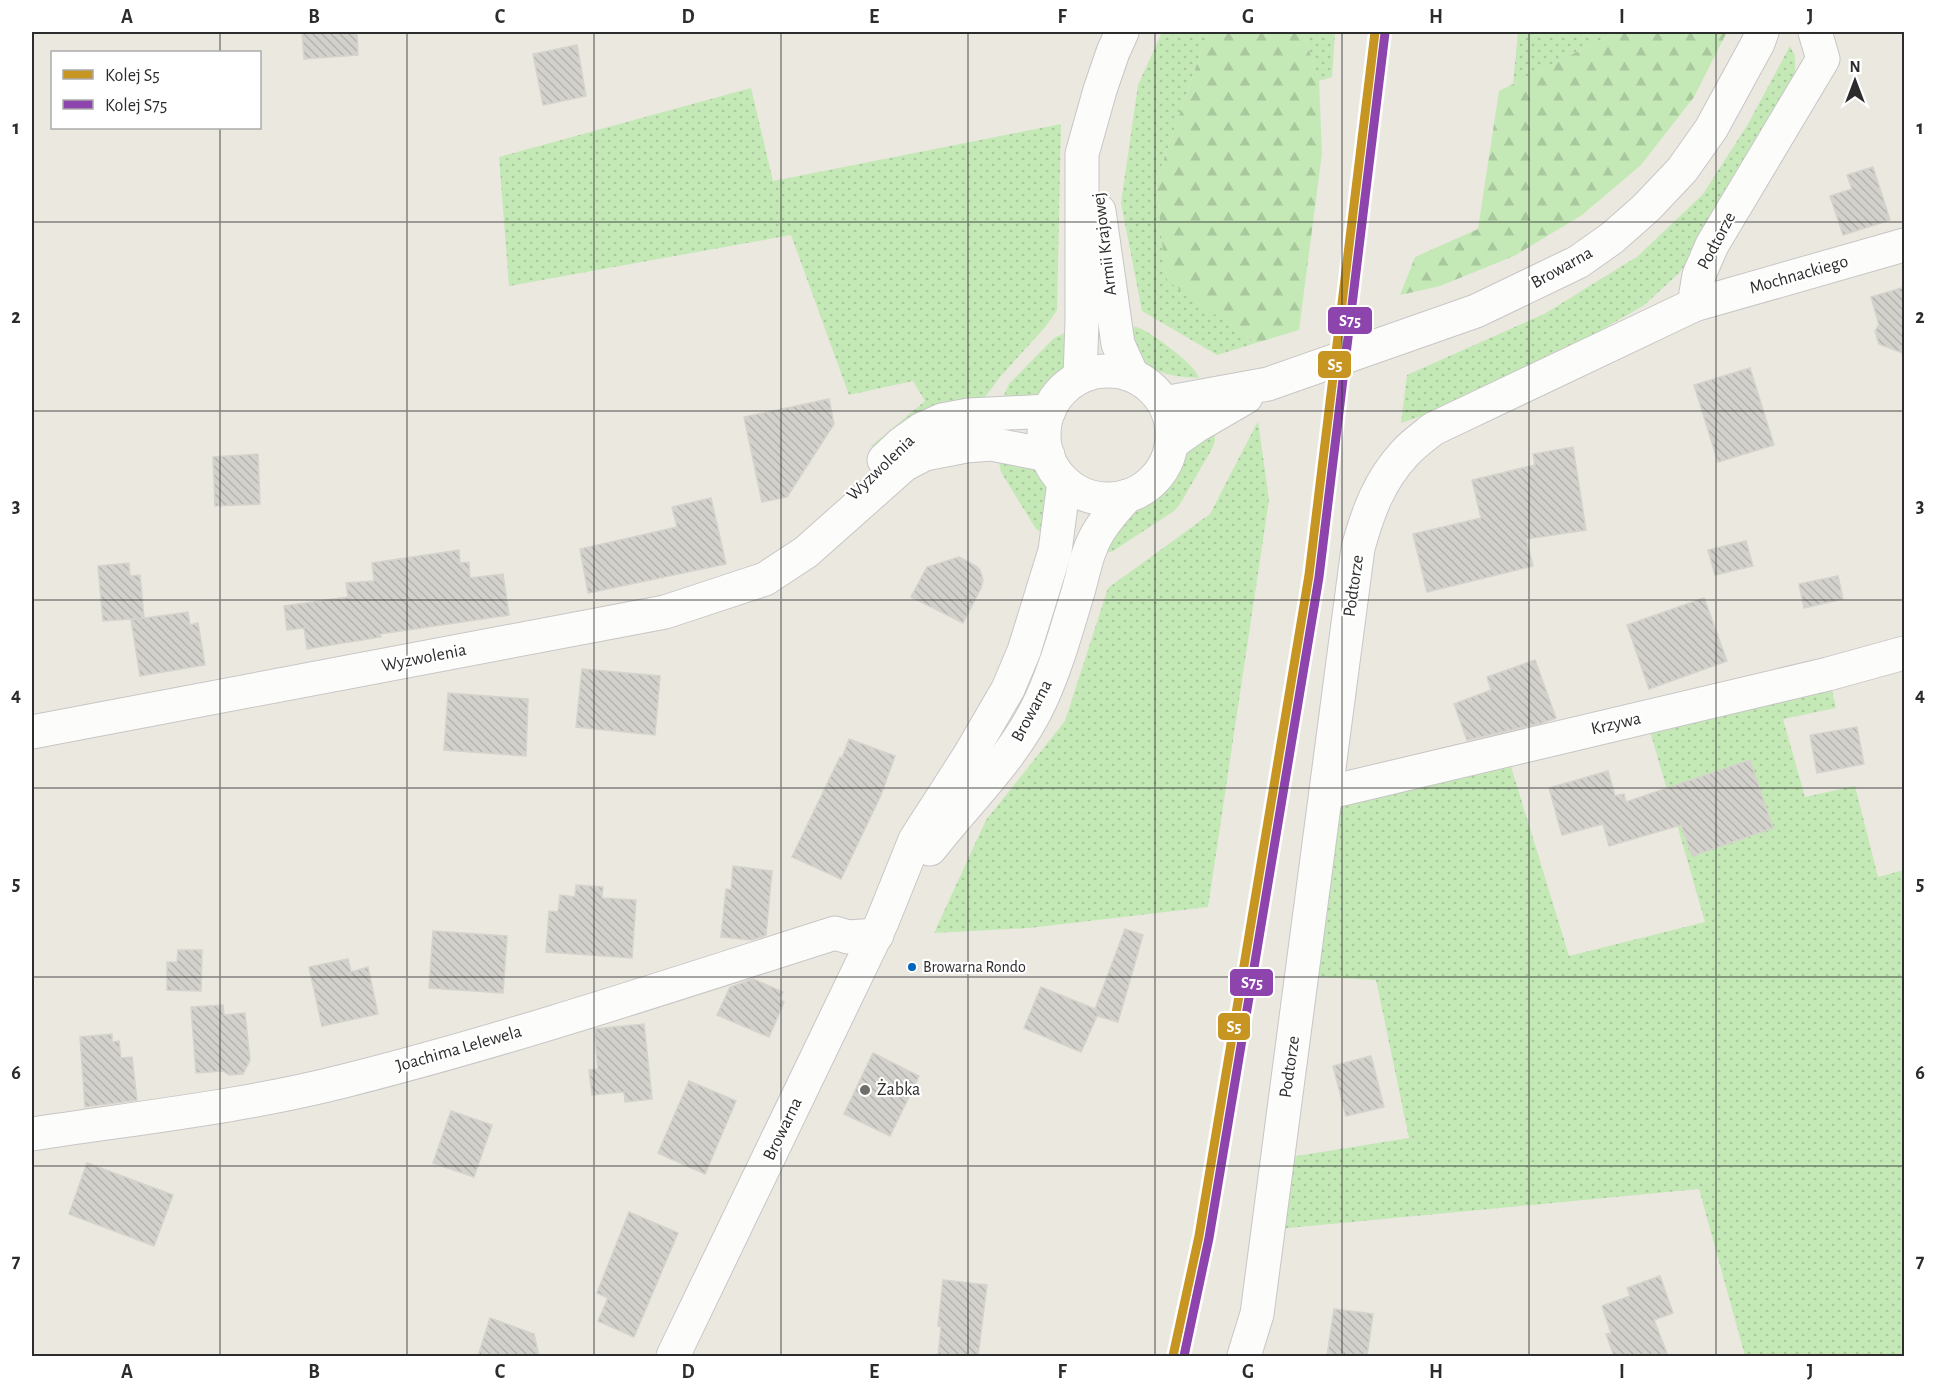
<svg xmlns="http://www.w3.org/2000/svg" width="1936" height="1388" viewBox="0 0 1936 1388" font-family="'Alegreya Sans',sans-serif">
<defs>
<pattern id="grass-dots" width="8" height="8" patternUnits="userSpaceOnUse" patternTransform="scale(1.5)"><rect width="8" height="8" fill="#c4e9b6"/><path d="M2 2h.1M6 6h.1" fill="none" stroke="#a9c89d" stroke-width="1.8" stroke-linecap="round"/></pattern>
<pattern id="forest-firs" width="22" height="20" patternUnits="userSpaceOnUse" patternTransform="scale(1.5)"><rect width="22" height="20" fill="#c4e9b6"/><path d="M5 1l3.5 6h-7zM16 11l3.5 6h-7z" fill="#a9c89d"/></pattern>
<pattern id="building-back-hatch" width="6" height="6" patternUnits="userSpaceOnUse" patternTransform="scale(1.5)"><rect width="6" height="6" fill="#d3d1cc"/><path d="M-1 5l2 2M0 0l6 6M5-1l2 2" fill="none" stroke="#b5b4af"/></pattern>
</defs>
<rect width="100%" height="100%" fill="#ebe8e0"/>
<g fill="url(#grass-dots)">
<path d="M 1162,32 L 1208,32 L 1156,182 L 1166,279 L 1256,343 L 1217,355 L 1142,311 L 1121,203 L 1138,85 Z"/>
<path d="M 1303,32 L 1335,32 L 1332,77 L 1319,81 Z"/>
<path d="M 1518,32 L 1617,32 L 1513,84 Z"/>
<path d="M 1790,46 L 1795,56 L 1795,74 L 1700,247 L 1678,274 L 1643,306 L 1599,331 L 1437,411 L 1401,423 L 1407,375 L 1546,313 L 1638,256 L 1703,194 L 1748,124 Z"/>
<path d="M 751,88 L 773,181 L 1061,124 L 1057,310 L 1046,326 L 1000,377 L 983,400 L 893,440 L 870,447 L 925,401 L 913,381 L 849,395 L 791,235 L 509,286 L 499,157 Z"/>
<path d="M 1128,326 C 1133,326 1137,327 1142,329 C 1156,337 1195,364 1199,378 C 1177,377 1151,375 1138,353 C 1133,345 1131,334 1128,326 Z"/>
<path d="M 1071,330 L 1069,361 L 1059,377 L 1037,397 L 1003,405 L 1004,395 L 1009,384 L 1054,338 Z"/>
<path d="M 1258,421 L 1269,500 L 1208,907 L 1029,928 L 934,933 L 986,820 L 1065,721 L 1108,588 L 1210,514 Z"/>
<path d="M 1214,430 L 1215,440 L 1213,447 L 1180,504 L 1174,511 L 1113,551 L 1106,553 L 1107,538 L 1128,516 L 1154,502 L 1163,495 L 1172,484 L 1186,454 L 1194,444 Z"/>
<path d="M 999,462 L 1034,469 L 1043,480 L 1050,494 L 1045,535 L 1036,529 L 1001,472 Z"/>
<path d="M 1828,674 L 1836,708 L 1783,719 L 1805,797 L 1855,786 L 1878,877 L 1904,870 L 1904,1356 L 1745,1356 L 1699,1189 L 1268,1230 L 1278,1159 L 1409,1138 L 1376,980 L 1302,976 L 1326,793 L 1506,750 L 1569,956 L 1705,922 L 1646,717 Z"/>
</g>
<g fill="url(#forest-firs)">
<path d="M 1208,32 L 1303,32 L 1319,81 L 1322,153 L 1299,330 L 1256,343 L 1166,280 L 1156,182 Z"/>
<path d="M 1617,32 L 1727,32 L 1694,97 L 1641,165 L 1582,215 L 1514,256 L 1440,286 L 1400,295 L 1415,257 L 1478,229 L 1499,91 Z"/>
</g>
<g fill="url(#building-back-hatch)" stroke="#d5d3cc" stroke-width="1.5">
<path d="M 302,32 L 357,32 L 358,55 L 304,59 Z"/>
<path d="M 577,45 L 586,96 L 543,105 L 533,54 Z"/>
<path d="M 1873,167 L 1890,220 L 1843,235 L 1830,196 L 1852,189 L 1847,175 Z"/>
<path d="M 1905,287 L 1905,354 L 1879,344 L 1875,331 L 1879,325 L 1871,297 Z"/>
<path d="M 1750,368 L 1774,445 L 1718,462 L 1694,385 Z"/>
<path d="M 829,399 L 834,424 L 787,497 L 762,502 L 744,417 Z"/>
<path d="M 1573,447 L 1586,530 L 1526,539 L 1533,566 L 1427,592 L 1413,534 L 1481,518 L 1472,480 L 1535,465 L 1533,454 Z"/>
<path d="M 258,454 L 260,504 L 215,506 L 213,457 Z"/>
<path d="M 711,498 L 726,564 L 588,593 L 580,549 L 677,527 L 672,507 Z"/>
<path d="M 1746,541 L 1753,566 L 1715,575 L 1708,550 Z"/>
<path d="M 459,550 L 460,563 L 469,562 L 470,578 L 503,574 L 509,615 L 380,634 L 381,637 L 307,649 L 304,628 L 287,630 L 284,606 L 348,597 L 346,583 L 374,581 L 372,563 Z"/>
<path d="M 959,557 L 976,566 L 980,570 L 983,580 L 981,588 L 963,623 L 911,597 L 927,567 Z"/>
<path d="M 129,563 L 130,576 L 140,575 L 144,618 L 103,621 L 98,566 Z"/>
<path d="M 1838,576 L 1843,599 L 1804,608 L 1799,584 Z"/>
<path d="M 1704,598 L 1727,661 L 1649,689 L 1627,625 Z"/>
<path d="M 188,612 L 190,625 L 198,623 L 205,665 L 140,676 L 131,620 Z"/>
<path d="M 1535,660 L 1556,718 L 1542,723 L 1467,740 L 1454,704 L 1491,690 L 1487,677 Z"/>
<path d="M 582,669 L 660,676 L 655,735 L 576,727 Z"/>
<path d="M 448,693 L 528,699 L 526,756 L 444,750 Z"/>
<path d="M 1857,727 L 1864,764 L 1817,773 L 1810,735 Z"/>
<path d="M 849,739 L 895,756 L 881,795 L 841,879 L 792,857 L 840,757 L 842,758 Z"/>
<path d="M 1750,760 L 1773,828 L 1692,856 L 1681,825 L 1609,846 L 1603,824 L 1562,835 L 1549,788 L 1608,771 L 1615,796 L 1624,794 L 1626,802 Z"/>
<path d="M 733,866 L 772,871 L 766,935 L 752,940 L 721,937 L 726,889 L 731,890 Z"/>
<path d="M 576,885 L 603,887 L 602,898 L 636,900 L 632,958 L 546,952 L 549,911 L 558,912 L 560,895 L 575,897 Z"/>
<path d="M 1125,929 L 1143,935 L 1118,1022 L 1097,1016 L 1081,1052 L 1024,1028 L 1041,987 L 1095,1009 Z"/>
<path d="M 433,931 L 507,936 L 503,993 L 429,988 Z"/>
<path d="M 178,950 L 202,950 L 201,991 L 167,990 L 167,962 L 177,962 Z"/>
<path d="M 348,959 L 351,972 L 368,967 L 378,1014 L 322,1026 L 309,967 Z"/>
<path d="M 753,979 L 783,992 L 779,999 L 784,1002 L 769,1037 L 717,1015 L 730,987 Z"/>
<path d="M 223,1005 L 224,1015 L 245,1013 L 250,1060 L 243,1074 L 229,1075 L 223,1071 L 196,1073 L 191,1007 Z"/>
<path d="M 644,1024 L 652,1099 L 625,1102 L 624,1092 L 592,1095 L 589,1070 L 598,1069 L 594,1029 Z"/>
<path d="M 112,1034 L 112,1042 L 119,1041 L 121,1058 L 132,1057 L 137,1100 L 85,1107 L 80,1037 Z"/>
<path d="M 873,1053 L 919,1076 L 890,1136 L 844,1114 Z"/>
<path d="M 1371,1056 L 1384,1107 L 1346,1116 L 1333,1066 Z"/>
<path d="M 689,1081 L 736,1101 L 705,1174 L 658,1153 Z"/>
<path d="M 451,1111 L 492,1125 L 474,1177 L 433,1163 Z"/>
<path d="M 87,1163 L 173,1195 L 154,1246 L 69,1214 Z"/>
<path d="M 629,1212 L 678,1233 L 634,1337 L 598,1321 L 608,1298 L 597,1293 Z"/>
<path d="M 1660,1276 L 1673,1313 L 1654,1320 L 1668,1356 L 1614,1356 L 1606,1334 L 1611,1333 L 1602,1306 L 1630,1296 L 1627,1288 Z"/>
<path d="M 943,1280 L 987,1285 L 978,1356 L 938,1356 L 941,1327 L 938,1326 Z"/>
<path d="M 1334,1309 L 1373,1314 L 1367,1356 L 1327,1356 Z"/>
<path d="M 490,1318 L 534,1334 L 539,1356 L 478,1356 Z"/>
</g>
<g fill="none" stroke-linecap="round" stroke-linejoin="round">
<g stroke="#c8c6c6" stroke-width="35">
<g id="minor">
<path d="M 1099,211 L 1118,344 L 1132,375"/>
<path d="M 1694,305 L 1904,245"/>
<circle cx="1108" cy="435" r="64"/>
<path d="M 1080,377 L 1082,322 L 1082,154 L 1100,90 L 1113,52 L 1122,32"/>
<path d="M 1164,403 L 1268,384 L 1476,311 L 1578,262 L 1612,238 L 1646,208 L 1682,170 L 1711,129 L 1758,43 L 1762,32"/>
<path d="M 1172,443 L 1196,426 L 1246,397"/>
<path d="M 884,460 L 901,444 L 922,429 L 942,420 L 969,415 L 1049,411"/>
<path d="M 32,732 L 665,612 L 765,579 L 806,552 L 904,465 L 925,454 L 966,446 L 991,444 L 1048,455"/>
<path d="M 1326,793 L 1828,674 L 1904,653"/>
<path d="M 930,849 C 968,800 1015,757 1041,700 C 1057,665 1067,628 1078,592 C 1084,571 1087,550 1099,531 C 1107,518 1117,507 1127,496"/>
<path d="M 32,1134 C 136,1118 242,1107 344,1081 C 510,1039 672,985 835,933 L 848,937 L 877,935"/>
<path d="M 673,1356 L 882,922 L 915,840 L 969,756 L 1008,689 L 1024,651 L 1055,551 L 1064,482"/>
<path d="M 1244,1356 L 1257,1314 L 1358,548 C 1368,512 1379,481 1405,453 C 1413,444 1423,437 1433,429 L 1694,305 L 1699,275 L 1712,245 L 1823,59 L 1815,32"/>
</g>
</g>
<use href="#minor" stroke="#fcfcfa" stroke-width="33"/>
<g stroke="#fff" stroke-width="14">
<path id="rail-1" d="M 1173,1356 L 1199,1236 L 1309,575 L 1375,32"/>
</g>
<g stroke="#fff" stroke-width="14">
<path id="rail-2" d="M 1184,1356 L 1209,1238 L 1319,577 L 1385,33"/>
</g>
<use href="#rail-1" stroke="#c79522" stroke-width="9"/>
<use href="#rail-2" stroke="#8e44ad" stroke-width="9"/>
</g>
<path fill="none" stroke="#2c2c2c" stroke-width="1.5" stroke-opacity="0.55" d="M 220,32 L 220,52M 407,32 L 407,1356M 594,32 L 594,1356M 781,32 L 781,1356M 968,32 L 968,1356M 1155,32 L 1155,1356M 1342,32 L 1342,1356M 1529,32 L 1529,1356M 1716,32 L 1716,1356M 220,128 L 220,1356M 32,222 L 1904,222M 32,411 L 1904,411M 32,600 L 1904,600M 32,788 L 1904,788M 32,977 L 1904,977M 32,1166 L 1904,1166"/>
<circle fill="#0065bd" stroke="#fff" stroke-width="2" cx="912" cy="967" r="5"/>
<circle fill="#6f6e6b" stroke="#fff" stroke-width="2" cx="865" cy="1090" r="6"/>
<g text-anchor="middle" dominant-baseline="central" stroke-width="4.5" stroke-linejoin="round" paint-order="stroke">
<g font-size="16" fill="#2c2c2c" stroke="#fff" text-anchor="start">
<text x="923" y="967">Browarna Rondo</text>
</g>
<g font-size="18" fill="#2c2c2c" stroke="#fff">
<text transform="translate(1717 241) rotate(-62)">Podtorze</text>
<text transform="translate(1105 244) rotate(-97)">Armii Krajowej</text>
<text transform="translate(1562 268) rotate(-29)">Browarna</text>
<text transform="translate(1799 275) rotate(-16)">Mochnackiego</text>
<text transform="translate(881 468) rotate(-44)">Wyzwolenia</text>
<text transform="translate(1354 586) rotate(-82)">Podtorze</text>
<text transform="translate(424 658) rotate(-11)">Wyzwolenia</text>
<text transform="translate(1032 711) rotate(-62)">Browarna</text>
<text transform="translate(1616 724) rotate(-13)">Krzywa</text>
<text transform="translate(459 1049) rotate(-16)">Joachima Lelewela</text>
<text transform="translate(1290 1067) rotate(-82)">Podtorze</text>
<text transform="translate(783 1129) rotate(-64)">Browarna</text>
</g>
<g font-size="18" fill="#2c2c2c" stroke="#fff" text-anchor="start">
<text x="877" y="1090">Żabka</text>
</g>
</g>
<g stroke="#fff" stroke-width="2">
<rect x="1327" y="306" width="46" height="29" rx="6" fill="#8e44ad"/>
<rect x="1317" y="350" width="35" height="29" rx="6" fill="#c79522"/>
<rect x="1229" y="968" width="45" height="29" rx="6" fill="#8e44ad"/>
<rect x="1217" y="1012" width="34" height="29" rx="6" fill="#c79522"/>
</g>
<g font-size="16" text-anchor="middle" font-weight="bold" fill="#fff">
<text x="1350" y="326">S75</text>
<text x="1335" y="370">S5</text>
<text x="1252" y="988">S75</text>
<text x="1234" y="1032">S5</text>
</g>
<rect width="1936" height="1388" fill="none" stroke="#ffffff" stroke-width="66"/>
<rect x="51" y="51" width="210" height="78" fill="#ffffff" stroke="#ababab" stroke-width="1.5"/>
<rect x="63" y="70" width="30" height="9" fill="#c79522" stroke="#ababab" stroke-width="1.5"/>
<text x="105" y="81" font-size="18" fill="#2c2c2c">Kolej S5</text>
<rect x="63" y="100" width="30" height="9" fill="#8e44ad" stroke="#ababab" stroke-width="1.5"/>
<text x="105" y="111" font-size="18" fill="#2c2c2c">Kolej S75</text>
<g transform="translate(1855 81)" stroke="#ffffff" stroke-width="4.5" paint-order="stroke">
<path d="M0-4.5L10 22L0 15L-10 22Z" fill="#2c2c2c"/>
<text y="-9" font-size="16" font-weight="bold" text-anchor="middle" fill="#2c2c2c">N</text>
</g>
<rect x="33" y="33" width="1870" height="1322" fill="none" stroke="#2c2c2c" stroke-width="2"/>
<g font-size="20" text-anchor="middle" font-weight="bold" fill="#2c2c2c">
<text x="127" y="23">A</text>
<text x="314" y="23">B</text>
<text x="500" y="23">C</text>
<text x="688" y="23">D</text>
<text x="874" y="23">E</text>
<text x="1062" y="23">F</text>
<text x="1248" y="23">G</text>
<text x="1436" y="23">H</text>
<text x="1622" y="23">I</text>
<text x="1810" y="23">J</text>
<text x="16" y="134">1</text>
<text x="1920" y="134">1</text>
<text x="16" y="323">2</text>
<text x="1920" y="323">2</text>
<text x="16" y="512">3</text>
<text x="1920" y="512">3</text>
<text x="16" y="701">4</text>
<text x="1920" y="701">4</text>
<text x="16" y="890">5</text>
<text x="1920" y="890">5</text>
<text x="16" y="1079">6</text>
<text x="1920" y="1079">6</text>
<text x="16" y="1267">7</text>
<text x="1920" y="1267">7</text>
<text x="127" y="1378">A</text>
<text x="314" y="1378">B</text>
<text x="500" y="1378">C</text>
<text x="688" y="1378">D</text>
<text x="874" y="1378">E</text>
<text x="1062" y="1378">F</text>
<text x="1248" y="1378">G</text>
<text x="1436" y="1378">H</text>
<text x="1622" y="1378">I</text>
<text x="1810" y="1378">J</text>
</g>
</svg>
